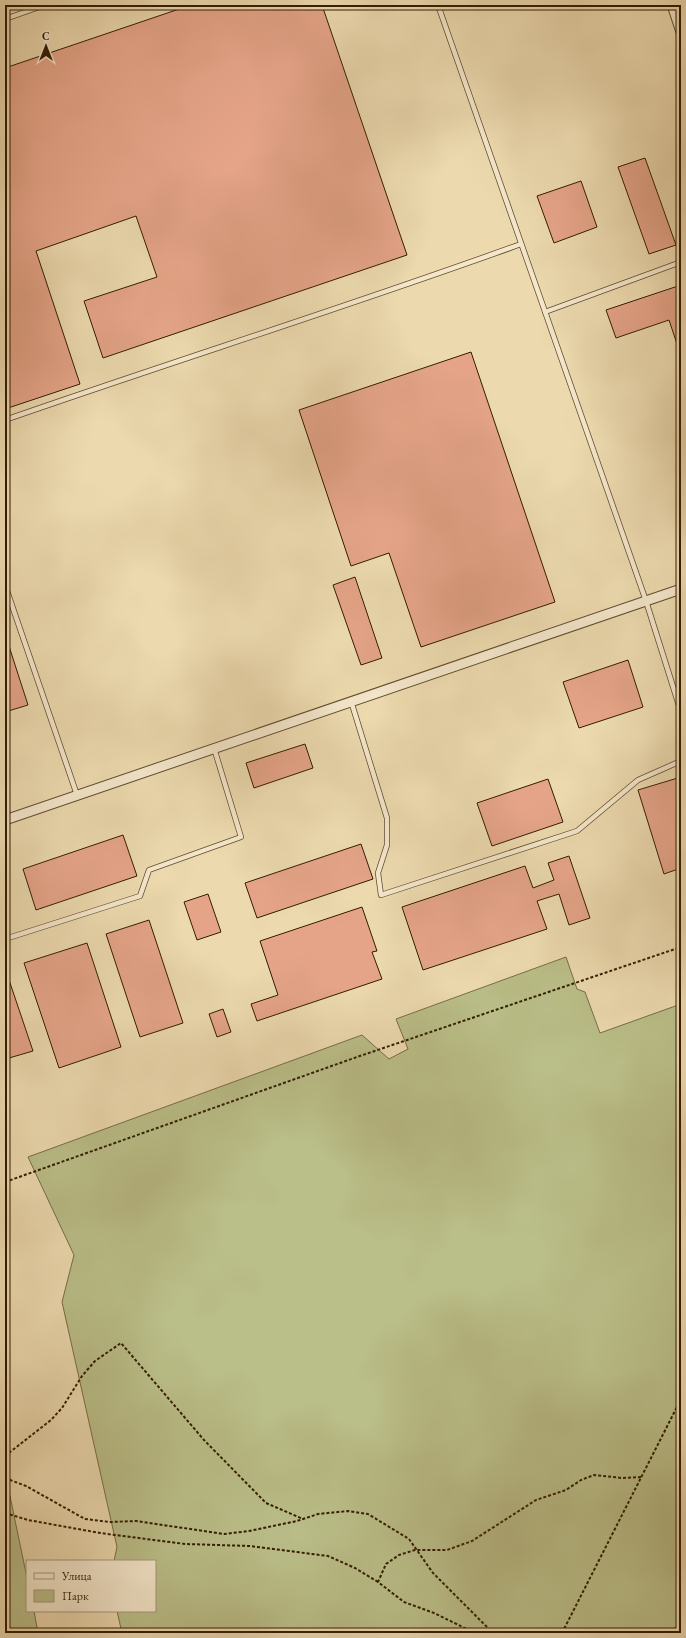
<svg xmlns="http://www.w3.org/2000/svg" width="686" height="1638" viewBox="0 0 686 1638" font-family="'EB Garamond',serif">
<rect width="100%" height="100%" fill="#ecd9ae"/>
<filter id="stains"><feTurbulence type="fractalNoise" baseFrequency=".005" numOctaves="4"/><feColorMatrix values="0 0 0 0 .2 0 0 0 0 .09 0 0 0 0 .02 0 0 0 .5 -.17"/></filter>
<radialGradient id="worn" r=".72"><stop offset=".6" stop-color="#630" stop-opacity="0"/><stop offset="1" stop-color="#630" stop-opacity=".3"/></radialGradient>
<g fill="#babe88" stroke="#766d46">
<path d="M 566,957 L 577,989 L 585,992 L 600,1033 L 681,1004 L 681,1626 L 660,1633 L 122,1633 L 117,1611 L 155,1611 L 155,1561 L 114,1561 L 117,1547 L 62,1302 L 74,1255 L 28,1157 L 362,1035 L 389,1059 L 408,1049 L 396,1019 Z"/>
<path d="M 5,1472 L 27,1578 L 27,1611 L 34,1611 L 38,1633 L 5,1633 Z"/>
</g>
<g fill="#e5a488" stroke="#331c03">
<path d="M 191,5 L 322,5 L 407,255 L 103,358 L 84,301 L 157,277 L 136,216 L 36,251 L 80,384 L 5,409 L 5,68 Z"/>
<path d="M 645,158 L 676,245 L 649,254 L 618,167 Z"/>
<path d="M 581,181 L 597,227 L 554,243 L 537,196 Z"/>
<path d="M 681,285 L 681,349 L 679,350 L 669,320 L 616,338 L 606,310 Z"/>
<path d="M 471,352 L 555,602 L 421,647 L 389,553 L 351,566 L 299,410 Z"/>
<path d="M 355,577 L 382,658 L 361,665 L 333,585 Z"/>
<path d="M 7,640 L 28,705 L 5,712 L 5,641 Z"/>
<path d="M 628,660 L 643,707 L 579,728 L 563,682 Z"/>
<path d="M 305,744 L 313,768 L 254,788 L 246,763 Z"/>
<path d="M 681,777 L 681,868 L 664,874 L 638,790 Z"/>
<path d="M 548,779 L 563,822 L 492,846 L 477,803 Z"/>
<path d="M 123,835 L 137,876 L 36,910 L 23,869 Z"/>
<path d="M 361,844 L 373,879 L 257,918 L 245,883 Z"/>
<path d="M 569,856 L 590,918 L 569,925 L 559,894 L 537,901 L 547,929 L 423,970 L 402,907 L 525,866 L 533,888 L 554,880 L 548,863 Z"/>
<path d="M 208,894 L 221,932 L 197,940 L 184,902 Z"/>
<path d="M 362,907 L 377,951 L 372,952 L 382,979 L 257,1021 L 251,1004 L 278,995 L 260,941 Z"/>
<path d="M 149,920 L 183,1023 L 140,1037 L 106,934 Z"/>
<path d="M 87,943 L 121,1047 L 59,1068 L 24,963 Z"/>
<path d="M 5,974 L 7,974 L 33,1051 L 9,1058 L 5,1045 Z"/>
<path d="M 223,1009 L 231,1032 L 217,1037 L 209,1014 Z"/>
</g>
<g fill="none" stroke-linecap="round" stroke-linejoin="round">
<g stroke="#614b2e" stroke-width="6">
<g id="service">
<path d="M 438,5 L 646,601 L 681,712"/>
<path d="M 5,19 L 45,5"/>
<path d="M 545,312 L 681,262"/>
<path d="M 5,420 C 177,360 350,306 521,244"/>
<path d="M 5,585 L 77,795"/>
<path d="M 351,701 L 387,818 L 387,845 L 378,873 L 381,895 L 577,831 L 638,780 L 681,761"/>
<path d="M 5,939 L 140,896 L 149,870 L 241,837 L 214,748"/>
</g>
</g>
<g stroke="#614b2e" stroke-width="11">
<g id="minor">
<path d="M 672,5 L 681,32"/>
<path d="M 5,820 L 681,589"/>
</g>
</g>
<g stroke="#331c03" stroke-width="2" stroke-dasharray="3 2" stroke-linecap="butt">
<path d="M 5,1182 L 357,1057 L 681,947"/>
<path d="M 5,1456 L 51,1420 L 62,1408 L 82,1376 L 95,1361 L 121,1343 L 204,1440 L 266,1503 L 303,1519"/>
<path d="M 5,1478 L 26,1486 L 85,1519 L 110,1522 L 136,1521 L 224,1534 L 249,1531 L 297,1521 L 318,1514 L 348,1511 L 368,1514 L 409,1539 L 433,1573 L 493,1633"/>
<path d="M 5,1513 L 28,1520 L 100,1533 L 185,1544 L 250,1546 L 328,1556 L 355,1568 L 378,1582"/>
<path d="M 475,1633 L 434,1613 L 404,1602 L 378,1582 L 386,1564 L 399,1555 L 415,1550 L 447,1550 L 472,1541 L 536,1500 L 566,1490 L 581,1480 L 594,1475 L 622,1478 L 641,1477"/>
<path d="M 562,1633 L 681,1399"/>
</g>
<use href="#service" stroke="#f3e6ca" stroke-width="4.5"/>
<use href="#minor" stroke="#f3e6ca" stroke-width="9"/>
</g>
<rect width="686" height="1638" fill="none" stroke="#ecd9ae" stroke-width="20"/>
<rect x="6" y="6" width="674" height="1626" fill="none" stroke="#331c03" stroke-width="2"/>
<rect x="10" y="10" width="666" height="1618" fill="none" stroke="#331c03"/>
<rect x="26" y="1560" width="130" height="52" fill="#f3e6ca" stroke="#a6957a"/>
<rect x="34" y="1573" width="20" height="6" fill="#f3e6ca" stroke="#a6957a"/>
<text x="62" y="1580" font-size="12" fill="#331c03">Улица</text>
<rect x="34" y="1590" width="20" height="12" fill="#babe88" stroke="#a6957a"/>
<text x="62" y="1600" font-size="12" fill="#331c03">Парк</text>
<g transform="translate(46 46)" stroke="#f3e6ca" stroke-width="3" paint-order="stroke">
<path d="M0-3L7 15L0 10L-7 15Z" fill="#331c03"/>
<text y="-6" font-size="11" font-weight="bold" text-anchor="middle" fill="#331c03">С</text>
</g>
<rect width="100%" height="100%" filter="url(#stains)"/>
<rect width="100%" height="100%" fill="url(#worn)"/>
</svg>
